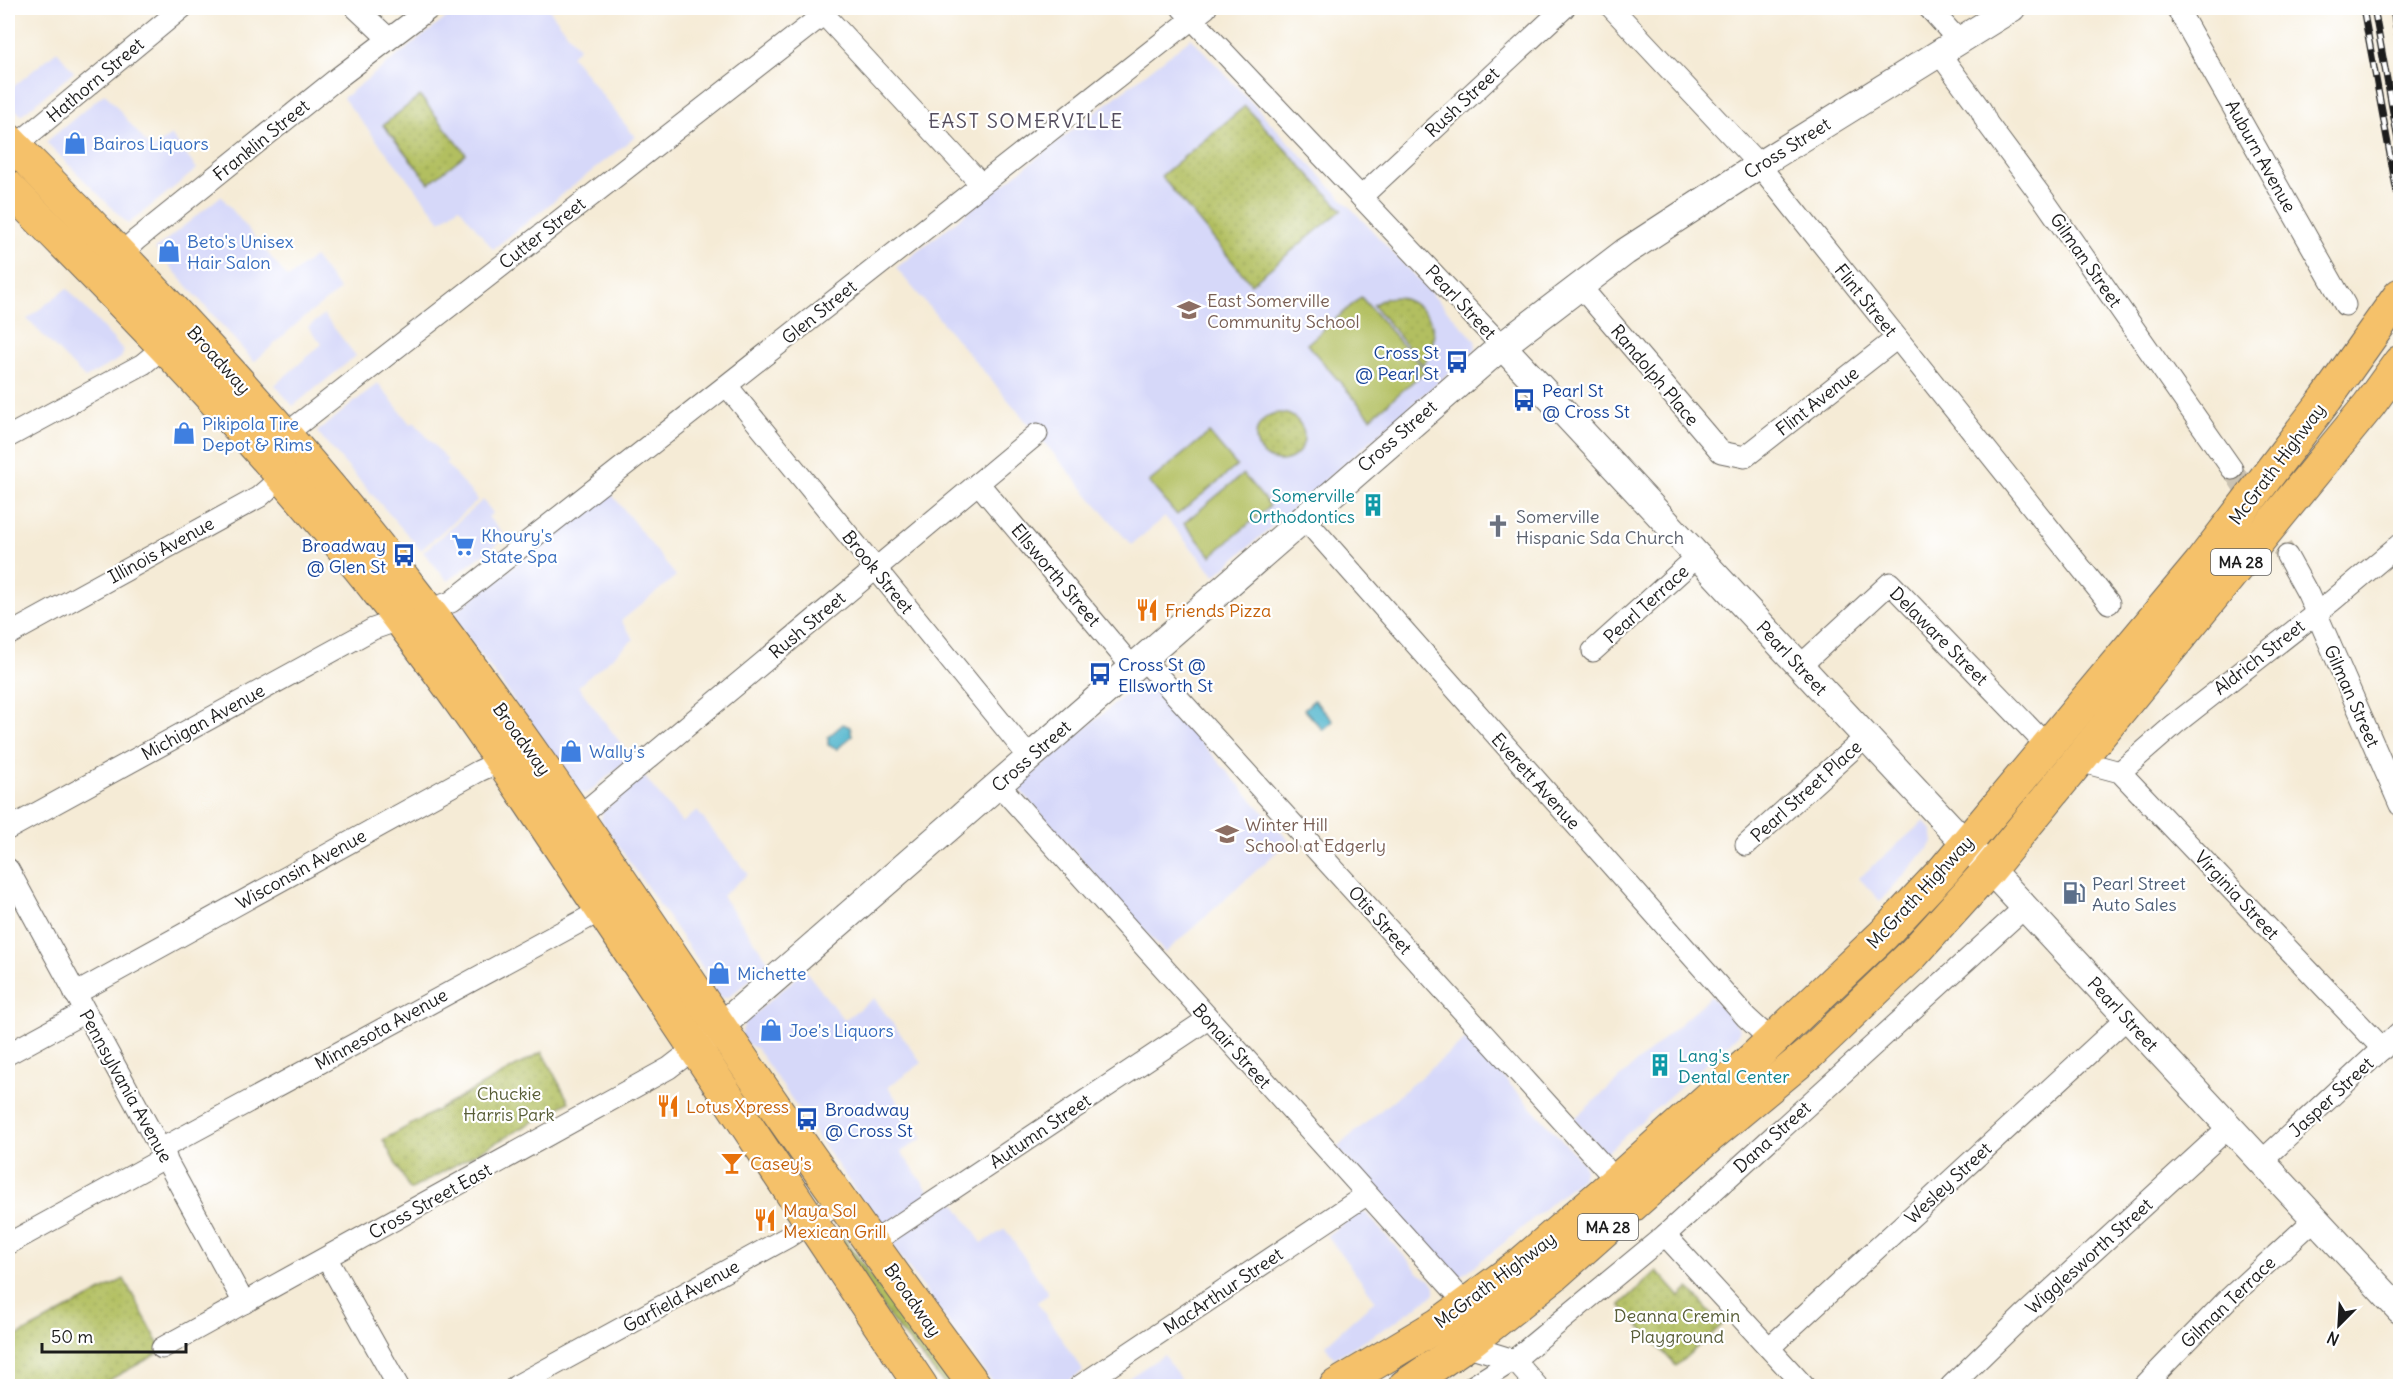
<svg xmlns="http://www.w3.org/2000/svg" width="2408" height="1394" viewBox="0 0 2408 1394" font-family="Delius,sans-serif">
<defs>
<pattern id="grass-tufts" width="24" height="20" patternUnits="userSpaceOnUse" patternTransform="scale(1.5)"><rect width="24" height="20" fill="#b2bf60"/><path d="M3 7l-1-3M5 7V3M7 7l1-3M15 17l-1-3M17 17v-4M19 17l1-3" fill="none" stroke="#98a453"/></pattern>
<pattern id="park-dots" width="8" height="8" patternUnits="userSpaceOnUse" patternTransform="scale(1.5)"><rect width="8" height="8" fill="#b2bf60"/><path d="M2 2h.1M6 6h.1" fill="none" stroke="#98a453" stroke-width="1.8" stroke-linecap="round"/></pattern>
</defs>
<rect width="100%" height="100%" fill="#fff"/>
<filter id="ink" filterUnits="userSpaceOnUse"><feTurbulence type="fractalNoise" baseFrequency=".0167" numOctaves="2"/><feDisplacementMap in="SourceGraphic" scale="12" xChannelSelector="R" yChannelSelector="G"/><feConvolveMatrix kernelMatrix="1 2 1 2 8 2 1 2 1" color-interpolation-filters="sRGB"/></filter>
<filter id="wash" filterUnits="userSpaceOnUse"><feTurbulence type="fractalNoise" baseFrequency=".008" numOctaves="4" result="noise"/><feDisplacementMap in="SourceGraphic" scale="24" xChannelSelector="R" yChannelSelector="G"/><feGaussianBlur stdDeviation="1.35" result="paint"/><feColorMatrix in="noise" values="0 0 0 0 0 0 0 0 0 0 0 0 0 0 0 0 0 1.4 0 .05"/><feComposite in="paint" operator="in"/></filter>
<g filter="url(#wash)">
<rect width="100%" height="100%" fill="#f5ebd6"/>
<g fill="#d6d8f9">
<path d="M 459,8 L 548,8 L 579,48 L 571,55 L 635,137 L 493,249 L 459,207 L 441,221 L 343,98 Z"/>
<path d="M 1191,38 L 1475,340 L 1476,347 L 1472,353 L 1215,576 L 1165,517 L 1131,545 L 896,268 Z"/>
<path d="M 57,51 L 74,72 L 21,115 L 8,102 L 8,91 Z"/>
<path d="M 105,93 L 152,150 L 171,135 L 197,169 L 128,224 L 46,142 Z"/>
<path d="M 221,196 L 288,278 L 314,257 L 340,290 L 302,319 L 254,362 L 155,249 Z"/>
<path d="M 67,288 L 124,351 L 121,358 L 85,378 L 27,319 Z"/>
<path d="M 324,315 L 356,356 L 293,406 L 275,385 L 322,344 L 308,327 Z"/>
<path d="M 378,383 L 411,425 L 414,422 L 448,461 L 445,463 L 478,500 L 421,550 L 317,432 Z"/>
<path d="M 610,492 L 676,576 L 621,621 L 634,639 L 578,686 L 631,757 L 589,792 L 584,794 L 579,791 L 453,616 L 456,611 Z"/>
<path d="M 483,500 L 493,513 L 488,517 L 506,537 L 448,581 L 423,552 Z"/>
<path d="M 1142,680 L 1149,684 L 1289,841 L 1165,953 L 1017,787 Z"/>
<path d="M 644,776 L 682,823 L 697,811 L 748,874 L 722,896 L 770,963 L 729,997 L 723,998 L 714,992 L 714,984 L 601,820 L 603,811 Z"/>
<path d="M 1924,821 L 1932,830 L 1934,842 L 1880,901 L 1859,878 Z"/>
<path d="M 805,970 L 844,1020 L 874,998 L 922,1063 L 888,1087 L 923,1138 L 901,1152 L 932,1196 L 880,1227 L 862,1207 L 857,1193 L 756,1048 L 747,1044 L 741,1035 L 745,1022 Z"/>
<path d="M 1711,996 L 1738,1026 L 1740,1029 L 1736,1037 L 1608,1151 L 1604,1152 L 1574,1119 Z"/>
<path d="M 1467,1038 L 1583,1163 L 1585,1169 L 1582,1177 L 1510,1238 L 1464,1274 L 1457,1277 L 1451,1276 L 1337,1147 Z"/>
<path d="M 951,1198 L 982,1243 L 1005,1229 L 1049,1294 L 1037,1302 L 1083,1371 L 1060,1386 L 995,1386 L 893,1246 L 892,1241 Z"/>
<path d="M 1361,1212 L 1366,1213 L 1420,1274 L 1431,1280 L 1435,1286 L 1435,1292 L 1431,1297 L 1387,1327 L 1334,1358 L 1325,1345 L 1375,1300 L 1327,1235 Z"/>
<path d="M 1164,1355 L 1185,1386 L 1116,1386 Z"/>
</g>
<path fill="url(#grass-tufts)" stroke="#676e3e" stroke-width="1.5" d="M 838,1236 L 845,1239 L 878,1286 L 906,1315 L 959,1386 L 946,1386 L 889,1317 Z"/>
<g fill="url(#park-dots)" stroke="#676e3e" stroke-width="1.5">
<path d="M 420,96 L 466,154 L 429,183 L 383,125 Z"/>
<path d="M 1245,106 L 1342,210 L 1251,284 L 1161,176 Z"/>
<path d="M 1398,297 C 1433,308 1444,333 1423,365 L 1373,305 L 1385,298 Z"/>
<circle cx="1280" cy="437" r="24"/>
<path d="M 542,1052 L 569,1102 L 410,1190 L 383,1140 Z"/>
<path d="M 1657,1271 L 1680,1297 L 1689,1288 L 1722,1325 L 1676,1366 L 1620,1305 Z"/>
<path d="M 124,1279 L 163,1351 L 98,1386 L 8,1386 L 8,1341 Z"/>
</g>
<g fill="#b2bf60" stroke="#676e3e" stroke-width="1.5">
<path d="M 1361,297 L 1425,371 L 1371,418 L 1307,344 Z"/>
<path d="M 1209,433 L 1237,466 L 1177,515 L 1149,482 Z"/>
<path d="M 1243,474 L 1270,506 L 1211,556 L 1184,523 Z"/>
</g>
<g fill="#4db4cc" stroke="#346874" stroke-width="1.5">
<path d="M 1314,700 L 1333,721 L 1323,730 L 1304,709 Z"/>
<path d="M 843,724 L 850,727 L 852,736 L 837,749 L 828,745 L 828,737 Z"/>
</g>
</g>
<g filter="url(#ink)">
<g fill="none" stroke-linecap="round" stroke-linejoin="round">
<path stroke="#cac2b1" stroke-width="21" stroke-dasharray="21 10" stroke-linecap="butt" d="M 2232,469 L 2287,556"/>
<g stroke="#68645d" stroke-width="23">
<g id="minor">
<path d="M 356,8 L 389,39"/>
<path d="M 818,8 L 981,184"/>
<path d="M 1182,8 L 1502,346"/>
<path d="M 1612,8 L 1759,165 L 2109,603"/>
<path d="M 1929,8 L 1959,41"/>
<path d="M 2177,8 L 2345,305"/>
<path d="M 1939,53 L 1981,110 L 1987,123 L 2044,200 L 2232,469"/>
<path d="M 8,152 L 182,8"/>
<path d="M 1361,197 L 1564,8"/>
<path d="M 115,265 L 121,254 L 136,240 L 339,77 L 430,8"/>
<path d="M 1580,286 L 1721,452 L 1745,457 L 1897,338"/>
<path d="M 727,386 L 1030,758"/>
<path d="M 8,437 L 143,364 L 165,346"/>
<path d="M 281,446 L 286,434 L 300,423 L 824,14"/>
<path d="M 978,483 L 1133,668"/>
<path d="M 1304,518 L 1746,1017 L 1772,1041"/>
<path d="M 2287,556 L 2308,594 L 2400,805"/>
<path d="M 8,635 L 259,497 L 283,476 L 287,466"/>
<path d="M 1593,651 L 1698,556"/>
<path d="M 1143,659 L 1617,1181"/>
<path d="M 1800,666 L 1890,583 L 2048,747"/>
<path d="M 2079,761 L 2120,772 L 2383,1049"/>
<path d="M 2120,772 L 2175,724 L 2332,601 L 2400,544"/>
<path d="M 999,785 L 1467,1305"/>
<path d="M 578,817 L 1037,434"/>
<path d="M 8,829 L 373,629 L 451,602 L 1206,8"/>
<path d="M 1746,845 L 1866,737"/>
<path d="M 8,869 L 244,1303"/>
<path d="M 75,994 L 479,771 L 512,756"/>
<path d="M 8,1054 L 85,1012"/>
<path d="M 161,1149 L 602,910"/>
<path d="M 2262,1161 L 2400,1032"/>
<path d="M 1665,1235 L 1804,1386"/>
<path d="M 872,1243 L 1208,1019"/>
<path d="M 8,1244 L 166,1157"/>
<path d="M 327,1259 L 398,1386"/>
<path d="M 1465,1345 L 1514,1360 L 1537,1386"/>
<path d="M 162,1348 L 669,1068 L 695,1048"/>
<path d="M 1769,1348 L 2127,1018"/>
<path d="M 516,1386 L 788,1237 L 842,1201"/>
<path d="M 1080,1386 L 1366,1195"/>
<path d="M 1473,1386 L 1514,1360 L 1665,1235 L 2024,908"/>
<path d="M 1951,1386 L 2023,1316 L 2229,1127"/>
<path d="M 2144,1386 L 2226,1301 L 2315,1219"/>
</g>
</g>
<g stroke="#68645d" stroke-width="29">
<g id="tertiary">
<path d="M 1502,346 L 2400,1310"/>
<path d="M 705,1040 L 1502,346 L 1625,252 L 1759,165 L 2012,8"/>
</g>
</g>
<g stroke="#68645d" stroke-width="35">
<g id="primary">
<path d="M 8,140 C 152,285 292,433 416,595 C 523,733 619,879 718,1024 C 801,1146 887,1267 975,1386"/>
<path d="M 8,187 C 143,322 274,457 391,608 C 461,698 524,793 587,888 C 700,1053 809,1221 921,1386"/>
</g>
</g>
<g stroke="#68645d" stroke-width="35">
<g id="trunk">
<path d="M 1336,1386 L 1438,1325 L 1522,1263 L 1602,1194 L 1758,1054 L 1884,934 L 1945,869 L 2200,564 L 2326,399 L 2400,295"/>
<path d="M 1405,1386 L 1472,1340 L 1554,1275 L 1711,1135 L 1810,1053 L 1913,954 L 1989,870 L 2369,405 L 2400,362"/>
</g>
</g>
<use href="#minor" stroke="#fff" stroke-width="21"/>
<use href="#tertiary" stroke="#fff" stroke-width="27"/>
<use href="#primary" stroke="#f5c16b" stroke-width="33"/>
<use href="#trunk" stroke="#f5c16b" stroke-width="33"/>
<path stroke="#1c1c1c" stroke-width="1.5" d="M 2390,8 L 2400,68"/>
<g stroke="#1c1c1c" stroke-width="7">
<g id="rail">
<path d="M 2363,8 L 2400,209"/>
<path d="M 2374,8 L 2400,151"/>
</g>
</g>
<use href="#rail" stroke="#fff" stroke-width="4.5" stroke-dasharray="14" stroke-linecap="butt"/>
</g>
</g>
<defs>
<g id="shop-bare" transform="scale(1.8)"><path d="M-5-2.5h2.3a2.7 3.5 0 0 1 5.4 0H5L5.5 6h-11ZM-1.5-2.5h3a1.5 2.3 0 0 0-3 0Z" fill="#3f7fe0" stroke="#fff" stroke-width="2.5" paint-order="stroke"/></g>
<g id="school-bare" transform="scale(1.8)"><path d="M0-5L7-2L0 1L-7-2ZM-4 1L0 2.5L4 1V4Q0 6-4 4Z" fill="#8d6e63" stroke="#fff" stroke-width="2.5" paint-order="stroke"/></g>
<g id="bus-bare" transform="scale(1.8)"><path d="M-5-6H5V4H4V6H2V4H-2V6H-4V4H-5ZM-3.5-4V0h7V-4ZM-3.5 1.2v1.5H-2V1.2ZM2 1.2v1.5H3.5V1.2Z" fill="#1a4fb4" stroke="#fff" stroke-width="2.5" paint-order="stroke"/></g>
<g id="building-bare" transform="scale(1.8)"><path d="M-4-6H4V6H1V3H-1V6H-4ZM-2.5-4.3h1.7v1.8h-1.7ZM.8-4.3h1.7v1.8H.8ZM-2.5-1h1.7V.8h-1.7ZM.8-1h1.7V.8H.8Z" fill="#0f9aa8" stroke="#fff" stroke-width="2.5" paint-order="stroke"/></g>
<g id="church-bare" transform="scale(1.8)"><path d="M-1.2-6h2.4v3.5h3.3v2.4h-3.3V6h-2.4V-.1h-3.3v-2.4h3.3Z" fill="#6b7280" stroke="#fff" stroke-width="2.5" paint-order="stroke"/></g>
<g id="supermarket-bare" transform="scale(1.8)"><path d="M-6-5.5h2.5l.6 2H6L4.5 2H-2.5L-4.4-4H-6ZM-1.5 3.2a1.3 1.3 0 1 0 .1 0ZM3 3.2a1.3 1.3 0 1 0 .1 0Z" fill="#3f7fe0" stroke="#fff" stroke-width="2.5" paint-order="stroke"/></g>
<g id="restaurant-bare" transform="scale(1.8)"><path d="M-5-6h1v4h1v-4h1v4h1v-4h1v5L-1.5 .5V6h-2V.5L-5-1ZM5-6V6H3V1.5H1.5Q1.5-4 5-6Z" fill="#e8710a" stroke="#fff" stroke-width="2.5" paint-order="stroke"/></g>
<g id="fuel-bare" transform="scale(1.8)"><path d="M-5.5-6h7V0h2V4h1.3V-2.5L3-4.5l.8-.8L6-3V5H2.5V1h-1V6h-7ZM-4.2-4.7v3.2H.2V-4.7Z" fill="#5c6f8a" stroke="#fff" stroke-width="2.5" paint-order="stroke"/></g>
<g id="bar-bare" transform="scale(1.8)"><path d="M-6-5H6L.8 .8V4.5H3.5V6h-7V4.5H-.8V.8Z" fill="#e8710a" stroke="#fff" stroke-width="2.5" paint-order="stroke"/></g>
</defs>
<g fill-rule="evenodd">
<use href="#shop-bare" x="75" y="143"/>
<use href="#shop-bare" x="169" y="251"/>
<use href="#school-bare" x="1189" y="310"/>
<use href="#bus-bare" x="1457" y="362"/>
<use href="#bus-bare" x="1524" y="400"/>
<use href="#shop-bare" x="184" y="433"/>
<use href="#building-bare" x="1373" y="505"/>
<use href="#church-bare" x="1498" y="526"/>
<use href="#supermarket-bare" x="463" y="545"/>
<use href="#bus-bare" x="404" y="555"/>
<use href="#restaurant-bare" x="1147" y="610"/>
<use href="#bus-bare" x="1100" y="674"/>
<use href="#shop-bare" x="571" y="751"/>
<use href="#school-bare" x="1227" y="834"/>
<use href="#fuel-bare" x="2074" y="893"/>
<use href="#shop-bare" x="719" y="973"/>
<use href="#shop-bare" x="771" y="1030"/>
<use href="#building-bare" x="1660" y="1065"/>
<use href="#restaurant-bare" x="668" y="1106"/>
<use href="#bus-bare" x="807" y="1119"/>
<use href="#bar-bare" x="732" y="1163"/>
<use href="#restaurant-bare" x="765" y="1220"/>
</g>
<g text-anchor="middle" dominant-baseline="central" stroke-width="4.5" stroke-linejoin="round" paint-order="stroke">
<g fill="#fff" stroke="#606060" stroke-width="1.5">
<rect x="2211" y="549" width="60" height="26" rx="4.5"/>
<rect x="1578" y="1214" width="60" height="26" rx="4.5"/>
</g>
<g font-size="16" font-weight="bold" fill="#1c1c1c">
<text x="2241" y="562">MA 28</text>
<text x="1608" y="1227">MA 28</text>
</g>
<g font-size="18" fill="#1c1c1c" stroke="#fff">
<text transform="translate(95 80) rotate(-40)">Hathorn Street</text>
<text transform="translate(1462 102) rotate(-43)">Rush Street</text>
<text transform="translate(261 140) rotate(-39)">Franklin Street</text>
<text transform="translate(1787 148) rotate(-32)">Cross Street</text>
<text transform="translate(2261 156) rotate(61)">Auburn Avenue</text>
<text transform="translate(542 233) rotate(-38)">Cutter Street</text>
<text transform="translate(2086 260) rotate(55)">Gilman Street</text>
<text transform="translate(1866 300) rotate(51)">Flint Street</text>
<text transform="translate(1461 302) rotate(47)">Pearl Street</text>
<text transform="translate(819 312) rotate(-39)">Glen Street</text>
<text transform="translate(219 360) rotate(48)">Broadway</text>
<text transform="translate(1655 375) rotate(50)">Randolph Place</text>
<text transform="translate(1817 401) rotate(-38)">Flint Avenue</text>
<text transform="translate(1397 436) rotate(-41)">Cross Street</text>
<text transform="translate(2277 464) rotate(-53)">McGrath Highway</text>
<text transform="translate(161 550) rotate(-29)">Illinois Avenue</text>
<text transform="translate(878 572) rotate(51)">Brook Street</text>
<text transform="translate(1056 575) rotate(50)">Ellsworth Street</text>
<text transform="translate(1646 604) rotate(-42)">Pearl Terrace</text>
<text transform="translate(807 625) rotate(-40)">Rush Street</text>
<text transform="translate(1939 636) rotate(45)">Delaware Street</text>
<text transform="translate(2259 657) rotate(-38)">Aldrich Street</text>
<text transform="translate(1792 658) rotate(47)">Pearl Street</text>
<text transform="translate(2352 696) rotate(66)">Gilman Street</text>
<text transform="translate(203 722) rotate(-29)">Michigan Avenue</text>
<text transform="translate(522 739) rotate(54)">Broadway</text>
<text transform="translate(1031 756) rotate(-41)">Cross Street</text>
<text transform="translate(1536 781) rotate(48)">Everett Avenue</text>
<text transform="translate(1806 791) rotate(-42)">Pearl Street Place</text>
<text transform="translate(301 869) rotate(-29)">Wisconsin Avenue</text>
<text transform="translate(1920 892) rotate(-47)">McGrath Highway</text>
<text transform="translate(2237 895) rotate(47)">Virginia Street</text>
<text transform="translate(1380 920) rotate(48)">Otis Street</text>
<text transform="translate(2123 1014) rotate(47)">Pearl Street</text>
<text transform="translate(381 1029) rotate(-29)">Minnesota Avenue</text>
<text transform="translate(1232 1046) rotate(48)">Bonair Street</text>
<text transform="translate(126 1086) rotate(61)">Pennsylvania Avenue</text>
<text transform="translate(2331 1097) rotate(-43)">Jasper Street</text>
<text transform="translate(1040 1131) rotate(-34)">Autumn Street</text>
<text transform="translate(1772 1137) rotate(-42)">Dana Street</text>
<text transform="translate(1948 1183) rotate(-43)">Wesley Street</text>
<text transform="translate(430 1201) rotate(-29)">Cross Street East</text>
<text transform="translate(2089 1256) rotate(-42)">Wigglesworth Street</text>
<text transform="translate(1495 1280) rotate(-37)">McGrath Highway</text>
<text transform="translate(1223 1291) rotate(-34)">MacArthur Street</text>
<text transform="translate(681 1296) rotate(-29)">Garfield Avenue</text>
<text transform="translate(913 1300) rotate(55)">Broadway</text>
<text transform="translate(2228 1302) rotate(-44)">Gilman Terrace</text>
</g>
<g font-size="18" fill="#366cbe" stroke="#fff" text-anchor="start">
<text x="93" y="143">Bairos Liquors</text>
<text x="187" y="241">Beto's Unisex<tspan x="187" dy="21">Hair Salon</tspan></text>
<text x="202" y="423">Pikipola Tire<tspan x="202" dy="21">Depot &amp; Rims</tspan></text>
<text x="481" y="535">Khoury's<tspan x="481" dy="21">State Spa</tspan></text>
<text x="589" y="751">Wally's</text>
<text x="737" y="973">Michette</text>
<text x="789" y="1030">Joe's Liquors</text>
</g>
<g font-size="18" fill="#785e54" stroke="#fff" text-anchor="start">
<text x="1207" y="300">East Somerville<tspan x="1207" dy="21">Community School</tspan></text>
<text x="1245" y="824">Winter Hill<tspan x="1245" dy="21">School at Edgerly</tspan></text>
</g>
<g font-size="18" fill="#164399" stroke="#fff" text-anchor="start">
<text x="1439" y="352" text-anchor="end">Cross St<tspan x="1439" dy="21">@ Pearl St</tspan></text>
<text x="1542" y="390">Pearl St<tspan x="1542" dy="21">@ Cross St</tspan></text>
<text x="386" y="545" text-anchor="end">Broadway<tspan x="386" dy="21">@ Glen St</tspan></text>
<text x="1118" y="664">Cross St @<tspan x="1118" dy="21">Ellsworth St</tspan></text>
<text x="825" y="1109">Broadway<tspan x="825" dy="21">@ Cross St</tspan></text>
</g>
<g font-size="18" fill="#0d838f" stroke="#fff" text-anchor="end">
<text x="1355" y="495">Somerville<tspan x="1355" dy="21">Orthodontics</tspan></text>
<text x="1678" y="1055" text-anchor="start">Lang's<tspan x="1678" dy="21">Dental Center</tspan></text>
</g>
<g font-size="18" fill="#5b616d" stroke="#fff" text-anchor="start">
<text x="1516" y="516">Somerville<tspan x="1516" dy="21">Hispanic Sda Church</tspan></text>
</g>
<g font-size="18" fill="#c56008" stroke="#fff" text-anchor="start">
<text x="1165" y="610">Friends Pizza</text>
<text x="686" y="1106">Lotus Xpress</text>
<text x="750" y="1163">Casey's</text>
<text x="783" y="1210">Maya Sol<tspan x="783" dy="21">Mexican Grill</tspan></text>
</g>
<g font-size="18" fill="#4e5e75" stroke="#fff" text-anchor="start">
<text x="2092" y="883">Pearl Street<tspan x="2092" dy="21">Auto Sales</tspan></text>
</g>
<g font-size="18" fill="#585d37" stroke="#fff">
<text x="509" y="1093">Chuckie<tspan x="509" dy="21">Harris Park</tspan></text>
<text x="1677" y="1315">Deanna Cremin<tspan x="1677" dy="21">Playground</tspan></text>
</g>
<g font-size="20" letter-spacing="1.5" fill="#544d5e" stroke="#fff">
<text x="1026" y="120">EAST SOMERVILLE</text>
</g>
</g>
<rect width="2408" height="1394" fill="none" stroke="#fff" stroke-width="30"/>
<g transform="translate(2339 1325) rotate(204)" stroke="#ffffff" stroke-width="4.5" paint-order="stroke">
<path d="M0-4.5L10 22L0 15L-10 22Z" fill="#1c1c1c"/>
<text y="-9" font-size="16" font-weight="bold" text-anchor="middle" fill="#1c1c1c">N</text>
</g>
<path d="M42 1343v9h144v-9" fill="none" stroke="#1c1c1c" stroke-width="3"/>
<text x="51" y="1343" font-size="18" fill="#1c1c1c" stroke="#ffffff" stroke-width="4.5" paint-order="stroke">50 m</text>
</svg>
